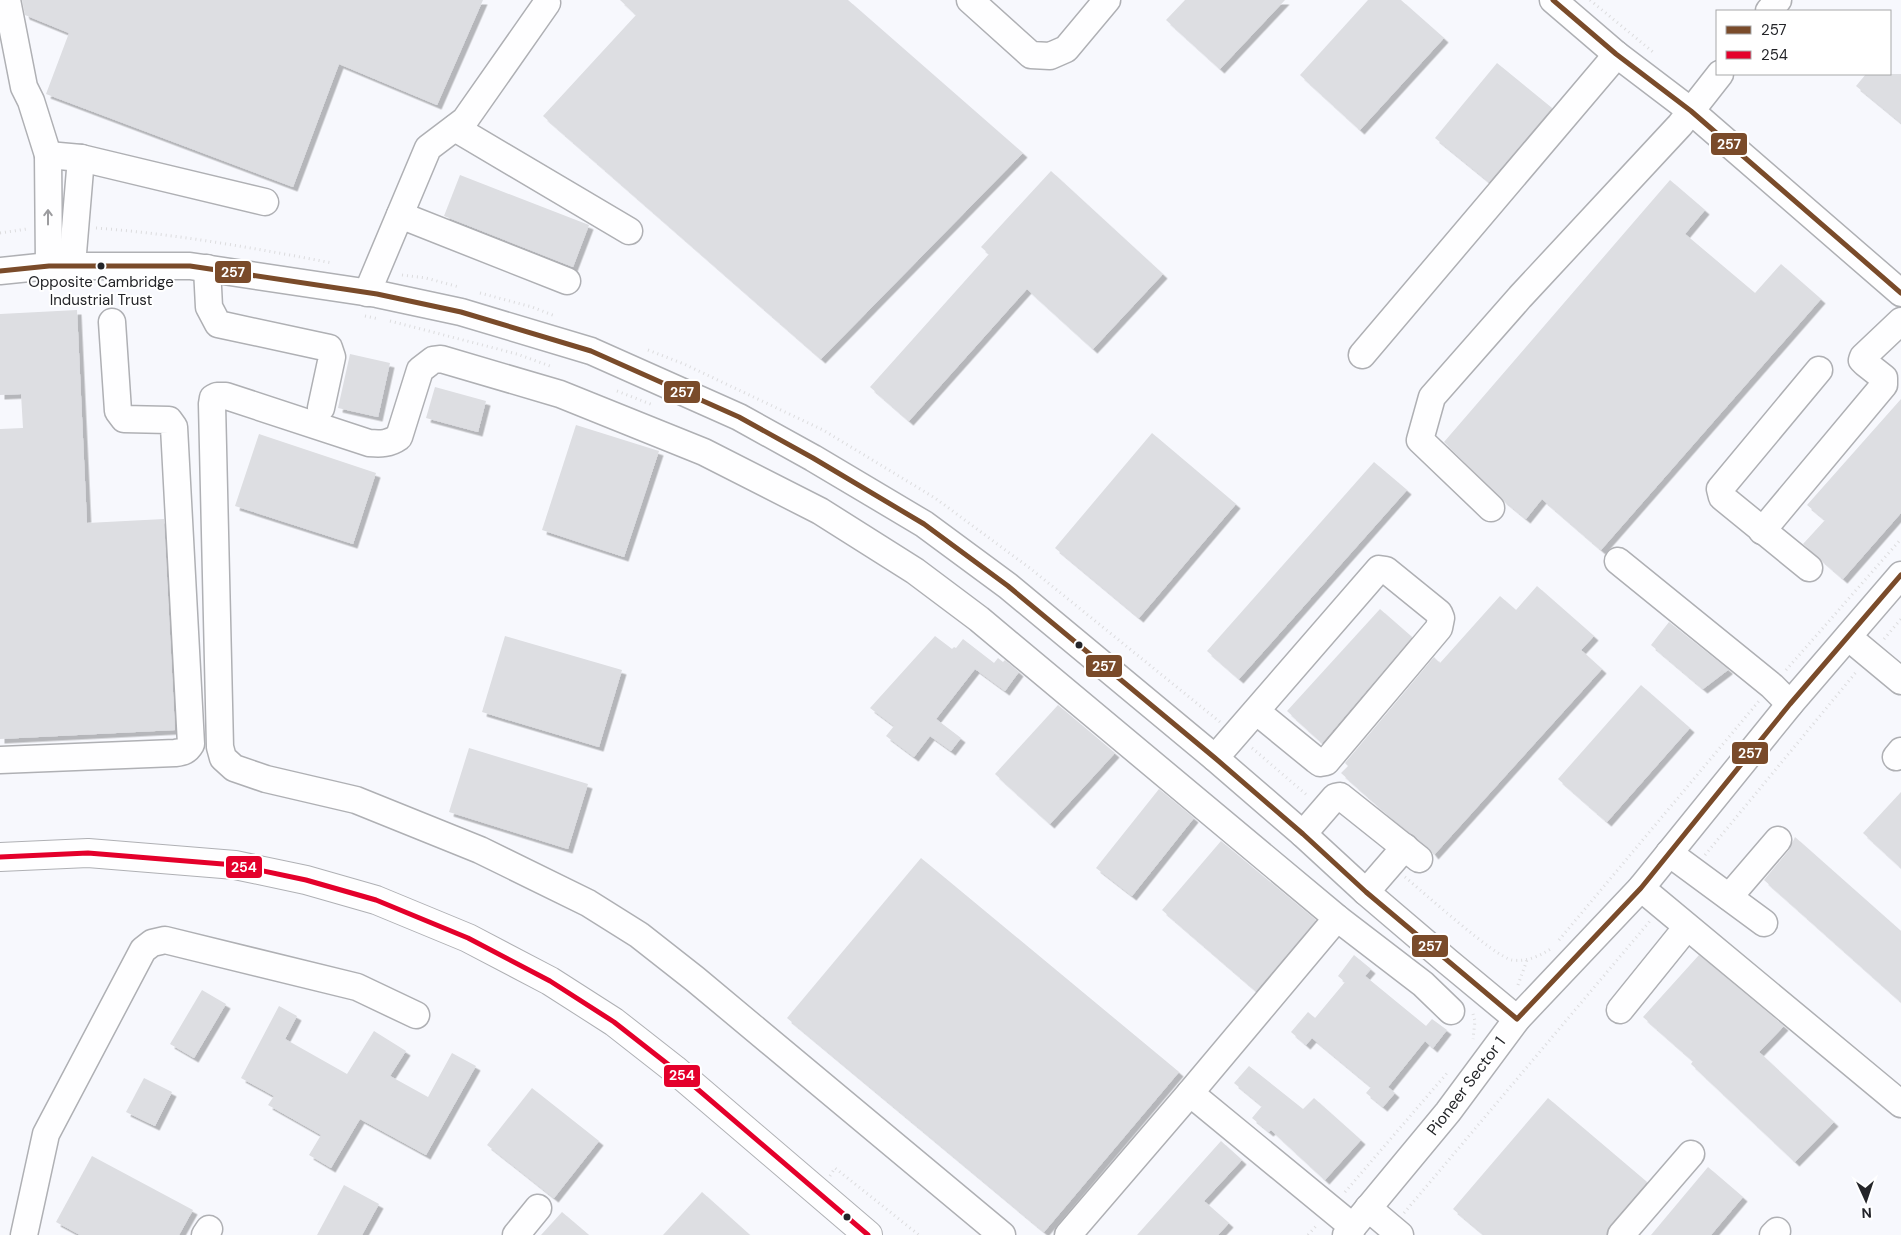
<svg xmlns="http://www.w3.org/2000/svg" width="1901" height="1235" viewBox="0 0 1901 1235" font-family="'DM Sans',sans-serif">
<defs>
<filter id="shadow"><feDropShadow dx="4.5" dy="4.5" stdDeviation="0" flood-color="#0004"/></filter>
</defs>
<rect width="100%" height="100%" fill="#f7f8fd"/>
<g fill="#dddee2" filter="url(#shadow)">
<path d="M 22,0 L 483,0 L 437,105 L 339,64 L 293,187 L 46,94 L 69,33 L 25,15 Z"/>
<path d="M 620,0 L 848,0 L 1023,153 L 821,359 L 543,116 L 636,15 Z"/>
<path d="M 1185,0 L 1285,0 L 1220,69 L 1166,20 Z"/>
<path d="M 1368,0 L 1401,0 L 1444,38 L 1360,130 L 1300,75 Z"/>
<path d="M 1497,63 L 1552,108 L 1489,182 L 1435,138 Z"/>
<path d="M 1866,74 L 1901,74 L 1901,123 L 1856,86 Z"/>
<path d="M 1051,171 L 1163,274 L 1093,349 L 1027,289 L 909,421 L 870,387 L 989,254 L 981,247 Z"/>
<path d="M 460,175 L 589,225 L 573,267 L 444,216 Z"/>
<path d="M 1670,180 L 1705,210 L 1685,234 L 1755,293 L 1781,264 L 1821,299 L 1601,550 L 1542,499 L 1526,519 L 1503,500 L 1444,442 Z"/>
<path d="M 77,310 L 87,523 L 164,519 L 175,730 L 0,739 L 0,429 L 23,428 L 21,394 L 0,395 L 0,314 Z"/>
<path d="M 350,354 L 390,363 L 378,417 L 338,408 Z"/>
<path d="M 435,387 L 486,401 L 478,432 L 426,418 Z"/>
<path d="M 1901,399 L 1901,513 L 1843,579 L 1803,544 L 1825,520 L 1807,505 Z"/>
<path d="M 576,425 L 659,451 L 624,557 L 542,530 Z"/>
<path d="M 1152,433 L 1236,504 L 1139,618 L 1055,548 Z"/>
<path d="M 259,434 L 376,473 L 353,544 L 235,506 Z"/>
<path d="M 1374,462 L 1407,490 L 1239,679 L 1207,651 Z"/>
<path d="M 1537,586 L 1594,636 L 1581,650 L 1602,669 L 1434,855 L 1428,847 L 1389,816 L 1341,773 L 1348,766 L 1345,763 L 1434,657 L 1440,663 L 1500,596 L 1516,610 Z"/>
<path d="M 1380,609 L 1412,637 L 1322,743 L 1287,711 Z"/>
<path d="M 1669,622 L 1728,669 L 1728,670 L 1703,689 L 1651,645 Z"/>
<path d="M 505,636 L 622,670 L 599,747 L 482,712 Z"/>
<path d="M 935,636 L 952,649 L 954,647 L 956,648 L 963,639 L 994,663 L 998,658 L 1003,662 L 1005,660 L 1019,672 L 1005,691 L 975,669 L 936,719 L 961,738 L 951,751 L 930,736 L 914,757 L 886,736 L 894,726 L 870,708 Z"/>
<path d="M 1641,685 L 1690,728 L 1607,822 L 1558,779 Z"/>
<path d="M 1058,705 L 1115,753 L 1050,824 L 995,774 Z"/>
<path d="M 469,748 L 588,784 L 568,849 L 449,812 Z"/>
<path d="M 1159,789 L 1194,818 L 1132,896 L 1096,868 Z"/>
<path d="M 1901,792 L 1901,868 L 1863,833 Z"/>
<path d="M 1795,837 L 1901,931 L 1901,1002 L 1764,880 L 1789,850 Z"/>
<path d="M 1221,841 L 1316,920 L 1256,991 L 1162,910 Z"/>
<path d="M 921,858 L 1179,1072 L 1044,1232 L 787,1018 Z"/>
<path d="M 1354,955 L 1371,969 L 1365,976 L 1426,1026 L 1432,1019 L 1447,1030 L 1433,1048 L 1425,1041 L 1388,1087 L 1395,1093 L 1383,1107 L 1366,1093 L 1371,1087 L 1312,1038 L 1306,1045 L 1291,1032 L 1308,1012 L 1315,1018 L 1345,982 L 1338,976 Z"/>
<path d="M 1699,955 L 1784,1026 L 1759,1052 L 1834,1122 L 1795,1162 L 1691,1064 L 1693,1061 L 1643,1017 Z"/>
<path d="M 202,990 L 226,1004 L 194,1058 L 170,1044 Z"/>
<path d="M 279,1006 L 297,1016 L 285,1039 L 347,1074 L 374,1031 L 406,1051 L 390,1076 L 428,1097 L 452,1053 L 476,1066 L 426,1155 L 360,1119 L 331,1168 L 309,1155 L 321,1135 L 268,1105 L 274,1096 L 241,1078 Z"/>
<path d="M 1249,1066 L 1303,1109 L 1314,1098 L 1361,1140 L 1325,1180 L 1271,1130 L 1269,1132 L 1252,1118 L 1262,1106 L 1234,1083 Z"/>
<path d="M 144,1078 L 172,1092 L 155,1126 L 126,1112 Z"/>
<path d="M 532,1088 L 599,1141 L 554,1198 L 487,1145 Z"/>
<path d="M 1548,1098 L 1647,1182 L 1610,1225 L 1606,1235 L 1484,1235 L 1453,1209 Z"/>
<path d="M 1221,1141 L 1242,1160 L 1204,1201 L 1229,1223 L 1218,1235 L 1137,1235 Z"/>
<path d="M 92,1156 L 193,1210 L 179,1235 L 80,1235 L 56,1222 Z"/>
<path d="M 1708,1167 L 1743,1197 L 1711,1235 L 1651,1235 Z"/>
<path d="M 344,1185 L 379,1204 L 362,1235 L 317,1235 Z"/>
<path d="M 702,1192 L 750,1235 L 663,1235 Z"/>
<path d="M 562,1212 L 589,1235 L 541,1235 Z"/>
</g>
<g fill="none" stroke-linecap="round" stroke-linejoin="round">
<g stroke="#afb0b4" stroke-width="29">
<g id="minor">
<path d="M 7,0 L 24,87 L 31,101 L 48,155 L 49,266"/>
<path d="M 970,0 L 1031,55 L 1050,56 L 1066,49 L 1107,0"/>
<path d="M 1553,0 L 1616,54 L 1691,111 L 1901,293"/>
<path d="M 1769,11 L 1778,0"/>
<path d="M 455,128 L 629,231"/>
<path d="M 48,155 L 81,158 L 265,202"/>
<path d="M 400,215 L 567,281"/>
<path d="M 72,265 L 81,158"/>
<path d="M 207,268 L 209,307 L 218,324 L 329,348 L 332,357 L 321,408"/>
<path d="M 0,271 L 49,266 L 190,266 L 377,294 L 461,312 L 591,351 L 739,417 L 813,458 L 924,524 L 1008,586 L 1215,758 L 1303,834 L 1366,892 L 1447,961 L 1517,1019"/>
<path d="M 367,293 L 428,148 L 465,120 L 547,3"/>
<path d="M 1362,355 L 1608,65 L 1616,54"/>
<path d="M 1491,508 L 1420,440 L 1432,397 L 1520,297 L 1680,125 L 1720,74"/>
<path d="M 1762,531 L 1884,385 L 1884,378 L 1865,363 L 1862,360 L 1863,357 L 1901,321"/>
<path d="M 1618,561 L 1772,686 L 1790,704"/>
<path d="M 1809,568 L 1722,497 L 1720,489 L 1819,370"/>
<path d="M 1848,637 L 1901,681"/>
<path d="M 1896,757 L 1901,751"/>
<path d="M 1215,758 L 1379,569 L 1386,570 L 1439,613 L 1441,618 L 1439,628 L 1326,762 L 1320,763 L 1316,760 L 1256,711"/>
<path d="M 0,760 L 175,753 C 183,752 187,751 191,744 L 174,427 L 169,420 L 124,419 L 118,411 L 112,322"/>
<path d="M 1303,834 L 1335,797 L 1340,796 L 1419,859"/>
<path d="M 1669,853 L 1764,923"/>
<path d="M 1641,888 L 1901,1104"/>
<path d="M 1366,892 L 1405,847"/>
<path d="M 1729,897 L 1778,840"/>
<path d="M 1620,1010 L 1687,927"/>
<path d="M 1190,1093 L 1353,1227"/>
<path d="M 1368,1208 L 1400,1235"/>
<path d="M 24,1235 L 46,1134 L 143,950 L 152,943 L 165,940 L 357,987 L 416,1015"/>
<path d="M 205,1235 L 209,1229"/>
<path d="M 516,1235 L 538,1208"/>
<path d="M 1002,1235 L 695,979 L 639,935 L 588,903 L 480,850 L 356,800 L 266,779 L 234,768 L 223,758 L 220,747 L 212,404 L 213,398 L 217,396 L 226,396 L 369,443 C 381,444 389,444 399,437 L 420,370 L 433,360 L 441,359 L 560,394 L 704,452 L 820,511 L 915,571 L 979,619 L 1337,918 L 1423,984 L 1451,1011"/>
<path d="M 1068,1235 L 1190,1093 L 1337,918"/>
<path d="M 1346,1235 L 1448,1112 L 1517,1019 L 1641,888 L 1790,704 L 1901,575"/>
<path d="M 1621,1235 L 1691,1154"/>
<path d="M 1773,1235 L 1777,1231"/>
</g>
</g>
<g stroke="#afb0b4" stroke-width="30">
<path id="major" d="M 0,857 L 88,853 L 235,865 L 306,880 L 376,900 L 468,938 L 550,981 L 614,1022 L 674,1069 L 868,1235"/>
</g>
<g stroke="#dcdcde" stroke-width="3" stroke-dasharray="1 4" stroke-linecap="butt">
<path d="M 1590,0 L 1653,52"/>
<path d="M 96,228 C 176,234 254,248 332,263"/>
<path d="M 0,233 L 27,229"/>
<path d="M 402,275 L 426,278 L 459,287"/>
<path d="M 480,293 L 532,307 L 555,316"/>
<path d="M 365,316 L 379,319"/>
<path d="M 390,321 L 517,354 L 550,366"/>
<path d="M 648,350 L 684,364 L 823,430 L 935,498 L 1031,569 L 1220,722"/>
<path d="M 617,391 L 653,405"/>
<path d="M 1884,639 L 1901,619"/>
<path d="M 1786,670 L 1901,539"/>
<path d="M 1252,748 L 1308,796"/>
<path d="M 1705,855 L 1857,671"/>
<path d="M 1405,877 C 1423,892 1495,957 1512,960 C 1527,962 1540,956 1552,948"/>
<path d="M 1559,940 L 1759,701"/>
<path d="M 1518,985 L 1527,960"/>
<path d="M 1473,1014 L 1475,1021 L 1473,1039"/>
<path d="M 830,1176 L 835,1168 L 919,1235"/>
<path d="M 1345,1192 L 1448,1072"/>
<path d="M 1404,1213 L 1650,921"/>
<path d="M 1308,1235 L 1318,1224"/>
</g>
<use href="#minor" stroke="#fefeff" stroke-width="26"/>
<use href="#major" stroke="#fefeff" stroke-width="28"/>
<g stroke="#fff" stroke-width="9">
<g id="bus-1">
<path d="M 1553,0 L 1616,54 L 1691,111 L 1901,293"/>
<path d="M 0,271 L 49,266 L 190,266 L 377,294 L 461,312 L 591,351 L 739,417 L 813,458 L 924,524 L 1008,586 L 1215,758 L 1303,834 L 1366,892 L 1517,1019 L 1641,888 L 1790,704 L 1901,575"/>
</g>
</g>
<g stroke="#fff" stroke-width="9">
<path id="bus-2" d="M 0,857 L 88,853 L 235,865 L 306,880 L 376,900 L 468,938 L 550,981 L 614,1022 L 674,1069 L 868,1235"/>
</g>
<use href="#bus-1" stroke="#7a4b2a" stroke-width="5"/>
<use href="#bus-2" stroke="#e4002b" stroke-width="5"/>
</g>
<defs><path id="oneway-shaft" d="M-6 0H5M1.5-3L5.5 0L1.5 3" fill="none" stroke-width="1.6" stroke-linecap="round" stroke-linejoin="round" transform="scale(1.25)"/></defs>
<use stroke="#9c9c9f" href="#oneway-shaft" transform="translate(48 217) rotate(-90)"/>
<g fill="#242529" stroke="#fff" stroke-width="2">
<circle cx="101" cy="266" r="4.5"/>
<circle cx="1079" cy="645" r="4.5"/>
<circle cx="847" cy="1217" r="4.5"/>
</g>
<g text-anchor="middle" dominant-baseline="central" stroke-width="4" stroke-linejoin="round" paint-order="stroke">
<g font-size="15" fill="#242529" stroke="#fff">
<text x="101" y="282">Opposite Cambridge<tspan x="101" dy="18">Industrial Trust</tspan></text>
</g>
<g font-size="16" fill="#242529" stroke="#fff">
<text transform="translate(1466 1086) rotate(-53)">Pioneer Sector 1</text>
</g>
</g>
<g stroke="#fff" stroke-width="2">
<rect x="1710" y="132" width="38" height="24" rx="5" fill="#7a4b2a"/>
<rect x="214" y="260" width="38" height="24" rx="5" fill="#7a4b2a"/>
<rect x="663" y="380" width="38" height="24" rx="5" fill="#7a4b2a"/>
<rect x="1085" y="654" width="38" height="24" rx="5" fill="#7a4b2a"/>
<rect x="1731" y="741" width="38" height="24" rx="5" fill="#7a4b2a"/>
<rect x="225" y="855" width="38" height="24" rx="5" fill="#e4002b"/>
<rect x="1411" y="934" width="38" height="24" rx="5" fill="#7a4b2a"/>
<rect x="663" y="1064" width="38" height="24" rx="5" fill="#e4002b"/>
</g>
<g font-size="14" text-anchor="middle" font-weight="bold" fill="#fff">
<text x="1729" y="149">257</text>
<text x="233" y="277">257</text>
<text x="682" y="397">257</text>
<text x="1104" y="671">257</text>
<text x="1750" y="758">257</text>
<text x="244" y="872">254</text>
<text x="1430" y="951">257</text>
<text x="682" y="1080">254</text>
</g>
<rect x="1716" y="10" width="175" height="65" fill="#ffffff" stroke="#a7a8a9"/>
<rect x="1726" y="26" width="25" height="8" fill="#7a4b2a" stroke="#a7a8a9"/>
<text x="1761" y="35" font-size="15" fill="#242529">257</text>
<rect x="1726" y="51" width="25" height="8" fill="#e4002b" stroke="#a7a8a9"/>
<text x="1761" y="60" font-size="15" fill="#242529">254</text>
<g transform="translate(1866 1200) rotate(177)" stroke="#ffffff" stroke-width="4" paint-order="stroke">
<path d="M0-4L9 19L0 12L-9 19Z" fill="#242529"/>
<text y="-8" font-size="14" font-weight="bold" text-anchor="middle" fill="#242529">N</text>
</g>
</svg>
